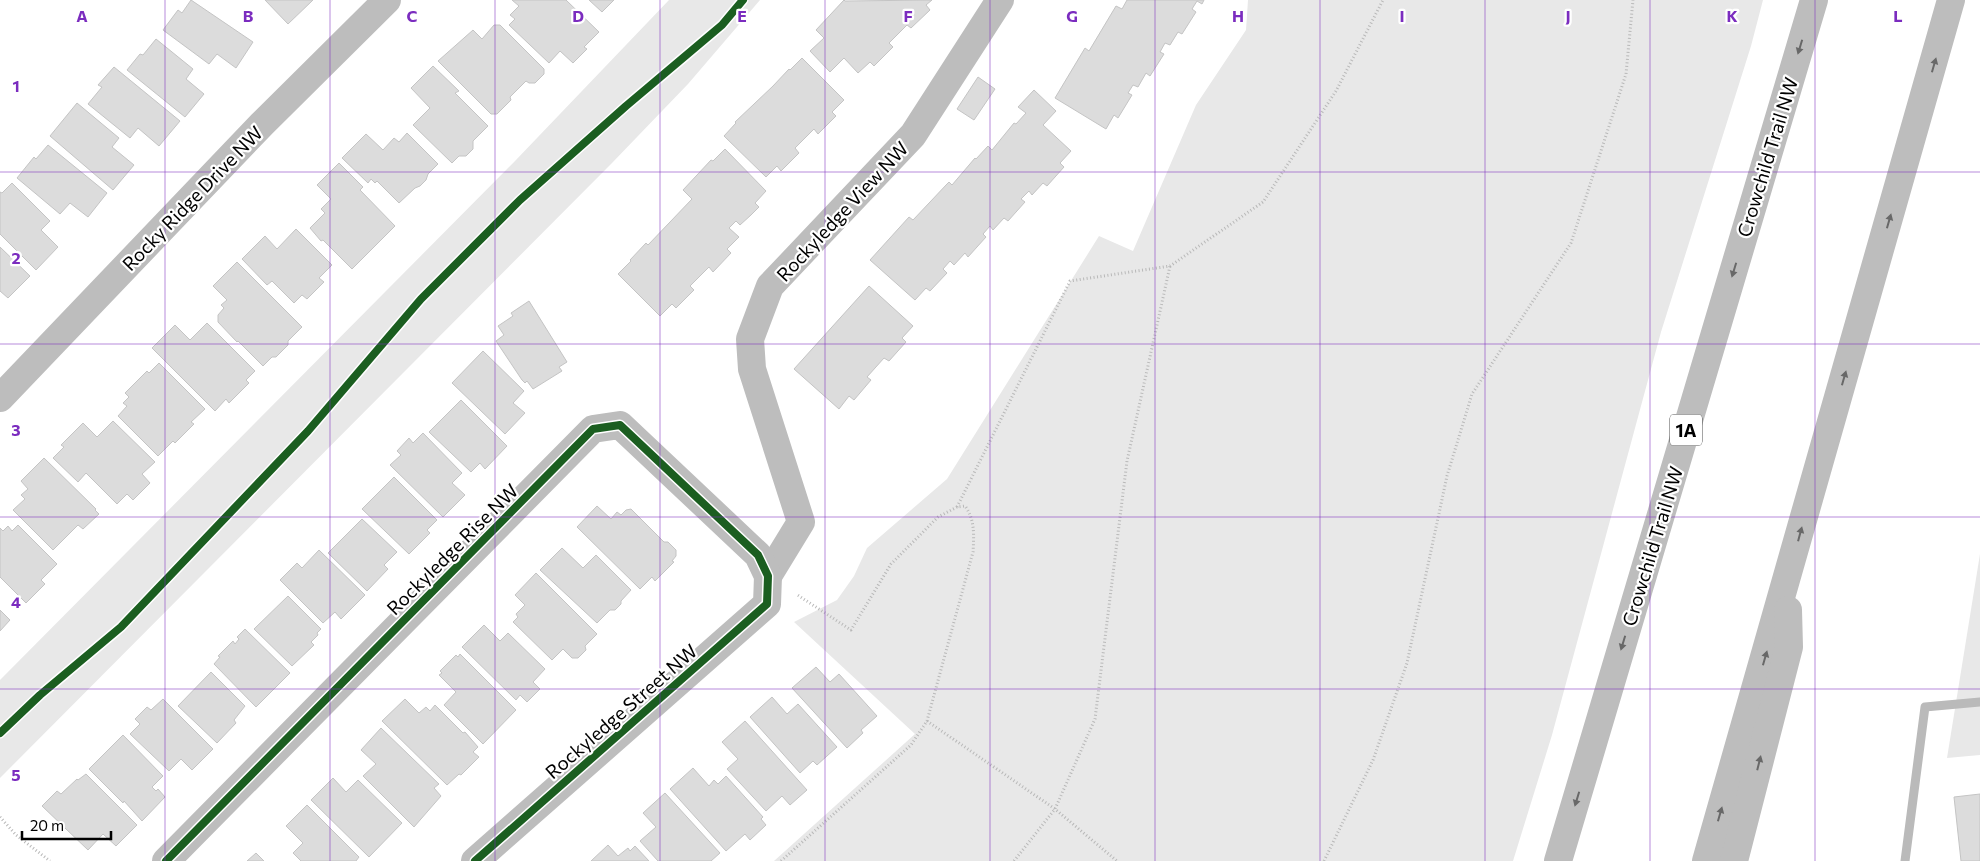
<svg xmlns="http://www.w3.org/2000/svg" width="1980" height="861" viewBox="0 0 1980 861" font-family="Commissioner,sans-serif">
<rect width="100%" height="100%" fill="#fff"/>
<g fill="#e8e8e8">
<path d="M 669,0 L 760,0 L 688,84 L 612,163 L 0,778 L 0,680 L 515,161 Z"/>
<path d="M 1248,0 L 1763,0 L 1751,46 L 1661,332 L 1552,735 L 1513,861 L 774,861 L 915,734 L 794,622 L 837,600 L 854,576 L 867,548 L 947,479 L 1099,236 L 1133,251 L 1196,105 L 1246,30 Z"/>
<path d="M 1980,554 L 1980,755 L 1947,758 Z"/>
</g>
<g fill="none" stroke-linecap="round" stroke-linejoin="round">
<path stroke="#bababa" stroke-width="9" d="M 1905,861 L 1925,707 L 1980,702"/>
</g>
<g fill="#dcdcdc" stroke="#c4c4c4">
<path d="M 191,0 L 253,42 L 236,68 L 217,54 L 209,64 L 163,30 L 178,10 L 182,13 Z"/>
<path d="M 265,0 L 313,0 L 288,24 Z"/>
<path d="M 512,0 L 566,0 L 599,32 L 584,47 L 587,49 L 573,63 L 560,51 L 549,63 L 509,25 L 515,19 L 510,15 L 519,6 Z"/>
<path d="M 589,0 L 614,0 L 602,12 Z"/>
<path d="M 844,0 L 845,1 L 932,0 L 926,5 L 930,10 L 911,28 L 907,25 L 889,43 L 893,47 L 874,66 L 870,62 L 858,73 L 844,58 L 830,72 L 810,51 L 824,38 L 816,30 Z"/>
<path d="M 1127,0 L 1204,0 L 1202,4 L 1197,1 L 1192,9 L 1196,12 L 1182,34 L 1178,32 L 1170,45 L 1165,43 L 1160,52 L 1164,54 L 1150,76 L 1146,73 L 1138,87 L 1133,85 L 1128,93 L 1132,95 L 1118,118 L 1114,115 L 1106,129 L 1055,98 L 1085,48 L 1089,51 L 1116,6 L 1122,9 Z"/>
<path d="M 494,25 L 500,25 L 544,69 L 544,74 L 535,83 L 529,83 L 526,81 L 510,97 L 511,100 L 497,114 L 491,114 L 438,61 L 473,30 L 482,39 Z"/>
<path d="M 156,39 L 193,69 L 186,79 L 204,94 L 185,117 L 127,70 L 140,54 L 143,55 Z"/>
<path d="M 802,58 L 844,100 L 832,112 L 836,116 L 818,134 L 814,129 L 795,148 L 799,153 L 781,171 L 777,166 L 766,177 L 724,136 L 736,123 L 735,122 L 773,86 L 789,69 L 790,70 Z"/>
<path d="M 433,66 L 459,91 L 455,93 L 488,126 L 473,141 L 473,149 L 466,156 L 459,156 L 452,163 L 413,125 L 430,108 L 411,88 Z"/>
<path d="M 114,67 L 180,121 L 159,146 L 138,128 L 130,138 L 88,104 L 102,87 L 98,85 Z"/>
<path d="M 978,77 L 995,89 L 974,120 L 957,109 Z"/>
<path d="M 1034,90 L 1056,111 L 1043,125 L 1071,151 L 1060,163 L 1064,167 L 1047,186 L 1043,183 L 1032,195 L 1029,191 L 1021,199 L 1025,202 L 1008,221 L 1004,218 L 993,230 L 990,226 L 983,234 L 986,237 L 968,257 L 965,253 L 954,265 L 950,261 L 943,269 L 947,273 L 930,291 L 926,288 L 915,300 L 870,260 L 909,217 L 913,220 L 947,184 L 949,182 L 952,185 L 975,158 L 976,159 L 988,146 L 992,150 L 1014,123 L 1016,124 L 1026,113 L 1018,107 Z"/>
<path d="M 77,103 L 119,138 L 112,147 L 134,165 L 113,190 L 50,136 Z"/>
<path d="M 407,133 L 438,164 L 428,174 L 426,180 L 420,186 L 415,188 L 399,203 L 377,181 L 375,183 L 371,179 L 368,183 L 342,158 L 366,134 L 383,150 L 394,138 L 399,142 Z"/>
<path d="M 48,145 L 107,193 L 88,217 L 70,203 L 60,214 L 17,178 L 34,157 L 36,159 Z"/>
<path d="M 725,149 L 766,191 L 755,203 L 759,207 L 751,215 L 740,225 L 736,221 L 729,228 L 739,237 L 727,249 L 731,253 L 713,272 L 709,267 L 690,286 L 694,290 L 676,308 L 672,304 L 660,316 L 618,274 L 631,261 L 630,260 L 646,243 L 648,245 L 692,199 L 683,190 L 711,160 L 713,161 Z"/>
<path d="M 339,163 L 363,187 L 360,190 L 395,226 L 352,269 L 323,240 L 321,241 L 310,228 L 325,213 L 321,209 L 331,199 L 317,185 Z"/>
<path d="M 12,183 L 50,221 L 41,230 L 58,247 L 36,270 L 0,234 L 0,192 L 2,193 Z"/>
<path d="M 296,229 L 332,265 L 319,278 L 324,282 L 307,299 L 302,295 L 294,303 L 272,281 L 267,285 L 242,259 L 265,236 L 277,249 Z"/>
<path d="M 0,247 L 30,276 L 8,298 L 0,291 Z"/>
<path d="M 237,262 L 302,327 L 288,341 L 288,345 L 276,357 L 272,357 L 263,366 L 238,341 L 237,342 L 218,322 L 218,315 L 224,308 L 221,305 L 227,300 L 213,286 Z"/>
<path d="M 869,286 L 913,326 L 902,338 L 906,342 L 889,361 L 884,358 L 867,377 L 871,380 L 854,400 L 849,396 L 839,409 L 794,369 Z"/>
<path d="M 529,301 L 567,362 L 559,367 L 562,371 L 533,389 L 527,381 L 525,383 L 522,380 L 496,341 L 504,335 L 498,326 L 513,316 L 511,313 Z"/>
<path d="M 207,323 L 255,371 L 246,380 L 249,383 L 229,403 L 226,399 L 215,411 L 152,348 L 175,325 L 190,340 Z"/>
<path d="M 483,351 L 524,391 L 513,403 L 525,413 L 505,434 L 452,383 Z"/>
<path d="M 159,363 L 205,409 L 191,422 L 194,424 L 175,443 L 173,441 L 158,456 L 118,416 L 127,406 L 123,403 L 129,397 L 125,393 L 147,371 L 149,373 Z"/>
<path d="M 461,400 L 507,446 L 485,469 L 480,463 L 471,472 L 429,432 Z"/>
<path d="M 113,421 L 155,462 L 142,474 L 150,483 L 133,500 L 127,494 L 117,504 L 86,473 L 78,482 L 53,458 L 64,447 L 61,445 L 83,423 L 97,437 Z"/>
<path d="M 423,433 L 462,473 L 452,483 L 465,495 L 443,517 L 390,465 L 401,455 L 397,451 L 409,438 L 413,443 Z"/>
<path d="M 44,458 L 96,509 L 95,510 L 99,514 L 83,529 L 78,525 L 53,550 L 13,510 L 25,499 L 21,495 L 28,489 L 21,481 Z"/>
<path d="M 394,477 L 437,520 L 427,530 L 430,533 L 409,554 L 362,509 Z"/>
<path d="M 597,506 L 611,519 L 617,512 L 621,515 L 626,510 L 631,509 L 664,542 L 668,542 L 676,550 L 676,556 L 672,561 L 674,562 L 655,581 L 652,577 L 640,589 L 577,527 Z"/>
<path d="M 362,519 L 397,552 L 384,565 L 388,569 L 367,591 L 328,553 Z"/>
<path d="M 18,525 L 57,564 L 41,580 L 45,584 L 26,603 L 0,577 L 0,528 L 3,531 L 8,526 L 12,531 Z"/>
<path d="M 562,548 L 583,568 L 596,555 L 631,590 L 621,601 L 621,604 L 615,610 L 610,610 L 597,623 L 540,570 Z"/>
<path d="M 319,550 L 365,595 L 341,619 L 335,612 L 323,623 L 280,580 L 297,563 L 302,568 Z"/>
<path d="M 536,573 L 597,634 L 585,646 L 586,650 L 578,658 L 572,658 L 563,649 L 552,660 L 513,622 L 518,617 L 516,614 L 525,605 L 515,595 Z"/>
<path d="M 288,596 L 321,629 L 317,633 L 318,635 L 311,642 L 314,645 L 292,666 L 254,629 Z"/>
<path d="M 0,610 L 10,620 L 0,631 Z"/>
<path d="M 484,625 L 500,641 L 508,633 L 545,669 L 533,682 L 540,689 L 527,702 L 520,695 L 516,700 L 462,647 Z"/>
<path d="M 245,629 L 290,673 L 256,707 L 214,664 L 220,657 L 218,656 L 233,641 L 235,644 L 239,639 L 237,637 Z"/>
<path d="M 460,654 L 516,710 L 483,744 L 444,705 L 456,692 L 439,675 L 442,673 L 440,671 L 456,655 L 458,657 Z"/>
<path d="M 816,667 L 830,682 L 839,674 L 877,716 L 861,730 L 863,733 L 847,748 L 792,688 Z"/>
<path d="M 211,672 L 245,706 L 234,720 L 236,723 L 217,743 L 178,706 Z"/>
<path d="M 772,697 L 787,714 L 798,704 L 837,747 L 817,765 L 813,761 L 800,773 L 750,717 Z"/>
<path d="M 163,699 L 213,749 L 192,770 L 181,759 L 169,771 L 130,734 L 140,724 L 135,719 L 147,707 L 151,710 Z"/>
<path d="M 405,699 L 419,713 L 426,707 L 430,711 L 435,705 L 463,733 L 465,732 L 478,747 L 473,752 L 479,757 L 461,775 L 459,774 L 447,785 L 382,721 Z"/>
<path d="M 745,721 L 807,790 L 790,805 L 782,796 L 766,811 L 727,769 L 738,759 L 722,742 Z"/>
<path d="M 381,728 L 439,784 L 434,788 L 441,796 L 414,827 L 363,776 L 376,764 L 361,750 Z"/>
<path d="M 123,735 L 163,776 L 152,787 L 156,791 L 158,789 L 165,797 L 142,821 L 124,801 L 123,803 L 89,769 Z"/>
<path d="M 693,768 L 709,786 L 714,780 L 718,784 L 726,776 L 763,817 L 761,819 L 766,825 L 750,840 L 745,834 L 726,851 L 670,789 Z"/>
<path d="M 86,774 L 137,825 L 116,846 L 103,834 L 88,850 L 42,806 L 57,791 L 61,794 L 77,779 L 78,780 Z"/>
<path d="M 333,778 L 346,792 L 358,780 L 402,823 L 369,857 L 311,800 Z"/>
<path d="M 665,793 L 720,853 L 711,861 L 658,861 L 640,841 L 656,827 L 643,813 Z"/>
<path d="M 1980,794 L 1980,861 L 1961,861 L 1954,797 Z"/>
<path d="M 307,805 L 359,857 L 356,861 L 301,861 L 293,853 L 303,843 L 286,826 Z"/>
<path d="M 608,845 L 618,856 L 628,848 L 630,851 L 635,846 L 649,861 L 591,861 Z"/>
<path d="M 256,853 L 264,861 L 247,861 Z"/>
</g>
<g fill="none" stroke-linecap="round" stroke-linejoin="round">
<g stroke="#b8b8b8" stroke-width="3" stroke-dasharray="1 2.5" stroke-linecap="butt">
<path d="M 957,507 L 1070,281 L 1170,266 L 1263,202 L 1336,91 L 1383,0"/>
<path d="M 927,721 L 1055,809 L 1117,861"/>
<path d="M 0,817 L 16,835 L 50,861"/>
<path d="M 781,861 L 911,745 L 927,721 L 973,552 C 974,536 975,519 965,506 L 957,507 L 938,517 L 891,564 L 851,630 L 796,594"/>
<path d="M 1014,861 L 1055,809 L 1095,719 L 1127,461 L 1170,266"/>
<path d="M 1324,861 L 1373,760 L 1407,663 L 1447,476 L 1472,394 L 1571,243 L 1626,74 L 1633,0"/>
</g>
<g stroke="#bdbdbd" stroke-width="28">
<path d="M 0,398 L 262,124 L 387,0"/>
<path d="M 768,576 L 801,522 L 752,369 L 750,339 L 770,286 L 913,135 L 1000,0"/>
<path d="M 166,861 L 593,429 L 620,425 L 758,555 L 768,576 L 767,604 L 475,861"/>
</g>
<g stroke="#bdbdbd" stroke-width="28">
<path d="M 1558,861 L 1814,0"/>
<path d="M 1706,861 L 1951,0"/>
<path d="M 1734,861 L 1789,647 L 1788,610"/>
</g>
<g stroke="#fff" stroke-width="11">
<g id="cycleway">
<path d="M 0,733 L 40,695 L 121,627 L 308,431 L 421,299 L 520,200 L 626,106 L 722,25 L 743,0"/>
<path d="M 166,861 L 593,429 L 620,425 L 758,555 L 768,576 L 767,604 L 475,861"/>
</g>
</g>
<use href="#cycleway" stroke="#1b5e20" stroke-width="8"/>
</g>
<defs><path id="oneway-solid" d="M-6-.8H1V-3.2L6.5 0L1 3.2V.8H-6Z" transform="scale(1.25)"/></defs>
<g fill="#686868">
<use href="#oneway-solid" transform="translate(1800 47) rotate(107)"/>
<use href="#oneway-solid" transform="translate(1934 65) rotate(-74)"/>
<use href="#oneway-solid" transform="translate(1889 221) rotate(-74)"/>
<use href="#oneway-solid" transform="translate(1734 270) rotate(107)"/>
<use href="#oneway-solid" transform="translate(1844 378) rotate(-74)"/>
<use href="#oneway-solid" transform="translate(1800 534) rotate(-75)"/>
<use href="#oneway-solid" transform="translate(1623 643) rotate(107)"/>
<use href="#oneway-solid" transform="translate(1765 658) rotate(-74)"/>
<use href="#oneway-solid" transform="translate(1759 763) rotate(-76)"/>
<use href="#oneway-solid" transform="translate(1577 799) rotate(107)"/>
<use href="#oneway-solid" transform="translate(1720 814) rotate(-74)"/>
</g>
<path fill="none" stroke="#7b2cbf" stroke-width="1" stroke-opacity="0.55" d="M 165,0 L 165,861M 330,0 L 330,861M 495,0 L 495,861M 660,0 L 660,861M 825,0 L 825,861M 990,0 L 990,861M 1155,0 L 1155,861M 1320,0 L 1320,861M 1485,0 L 1485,861M 1650,0 L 1650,861M 1815,0 L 1815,861M 0,172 L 1980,172M 0,344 L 1980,344M 0,517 L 1980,517M 0,689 L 1980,689"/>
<g text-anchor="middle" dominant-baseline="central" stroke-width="4.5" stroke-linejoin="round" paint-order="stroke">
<rect fill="#fff" stroke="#4c4c4c" stroke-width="1" x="1670" y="414.5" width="32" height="31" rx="4"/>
<g font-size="18" font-weight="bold" fill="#000">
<text x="1686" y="430">1A</text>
</g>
<g font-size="19" fill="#000" stroke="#fff">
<text transform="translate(1767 157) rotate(-73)">Crowchild Trail NW</text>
<text transform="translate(192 198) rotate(-46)">Rocky Ridge Drive NW</text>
<text transform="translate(842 211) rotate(-47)">Rockyledge View NW</text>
<text transform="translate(1652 546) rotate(-73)">Crowchild Trail NW</text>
<text transform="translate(452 549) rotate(-45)">Rockyledge Rise NW</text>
<text transform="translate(621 711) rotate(-41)">Rockyledge Street NW</text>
</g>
</g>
<g font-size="16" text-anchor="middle" font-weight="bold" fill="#7b2cbf" stroke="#fff" stroke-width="4.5" stroke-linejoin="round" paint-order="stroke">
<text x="82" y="22">A</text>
<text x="248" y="22">B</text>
<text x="412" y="22">C</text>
<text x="578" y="22">D</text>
<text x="742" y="22">E</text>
<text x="908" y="22">F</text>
<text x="1072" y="22">G</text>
<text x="1238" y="22">H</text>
<text x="1402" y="22">I</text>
<text x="1568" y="22">J</text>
<text x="1732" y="22">K</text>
<text x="1898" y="22">L</text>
<text x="16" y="92">1</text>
<text x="16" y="264">2</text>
<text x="16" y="436">3</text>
<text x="16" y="608">4</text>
<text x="16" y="781">5</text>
</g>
<path d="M22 831v8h89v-8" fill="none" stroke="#000000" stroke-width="2.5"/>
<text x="30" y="831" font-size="15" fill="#000000" stroke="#ffffff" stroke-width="4" paint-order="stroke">20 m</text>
</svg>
